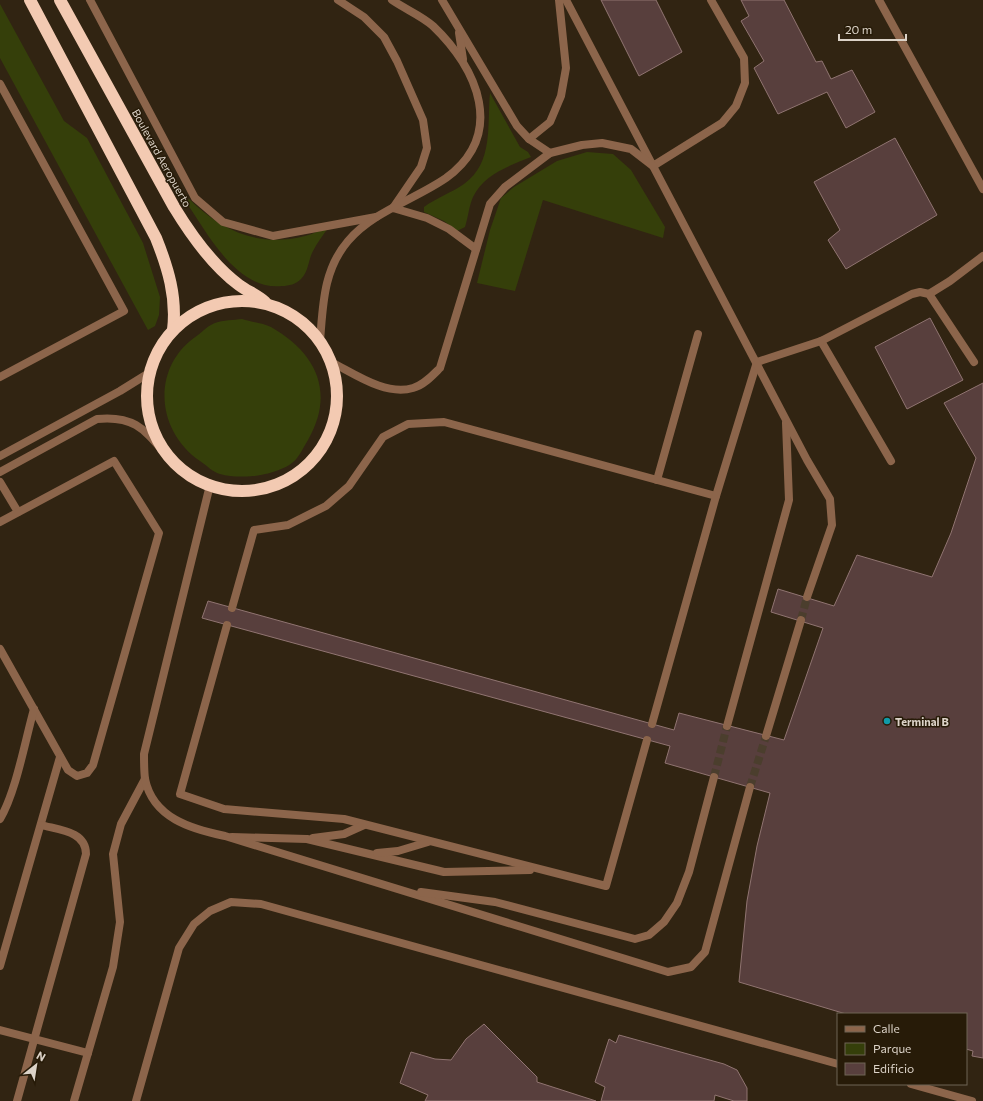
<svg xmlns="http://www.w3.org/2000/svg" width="983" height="1101" viewBox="0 0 983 1101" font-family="Commissioner,sans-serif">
<rect width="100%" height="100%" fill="#312412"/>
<g fill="#353f0a">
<path d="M 0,4 L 64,121 L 87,138 L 143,243 L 160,297 L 159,315 L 155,326 L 148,330 L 0,58 Z"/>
<path d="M 490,93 L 520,147 L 528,152 L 531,157 C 509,166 484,174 473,197 C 469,206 468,218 465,227 L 457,231 L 444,221 L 424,212 L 424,207 C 436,198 451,193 464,184 C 494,163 487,123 490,93 Z"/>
<path d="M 587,152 L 613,154 L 631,170 L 665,227 L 663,238 L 543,200 L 515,291 L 477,283 L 490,230 L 501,198 L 514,187 L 557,161 Z"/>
<path d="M 189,199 C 222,231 259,248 305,236 C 313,234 320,230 328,228 C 323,235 317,243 313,251 C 308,260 309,271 301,279 C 296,284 289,286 282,286 C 237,291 208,234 186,202 Z"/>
<path d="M 242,319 C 251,322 263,323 271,327 C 317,353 335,393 308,440 C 304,446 301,453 297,458 C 289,469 266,475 253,476 C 243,477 230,477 220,474 C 214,473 206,465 200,461 C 155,430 151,366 198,335 C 203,331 209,325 215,323 C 223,320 234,320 242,319 Z"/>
</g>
<g fill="#583f3d" stroke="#907471">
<path d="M 601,0 L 656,0 L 682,52 L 639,76 Z"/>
<path d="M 741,0 L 784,0 L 816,62 L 822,61 L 831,79 L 852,70 L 875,112 L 846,128 L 827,92 L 778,114 L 754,68 L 764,61 L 741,21 L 749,16 Z"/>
<path d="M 895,138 L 937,215 L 846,269 L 828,240 L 840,230 L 814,182 Z"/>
<path d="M 930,318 L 963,380 L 907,409 L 875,347 Z"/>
<path d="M 983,383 L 983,1058 L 972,1056 L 973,1051 L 966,1049 L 966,1014 L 846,1014 L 739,982 L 747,901 L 757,846 L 770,793 L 665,763 L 670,746 L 202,618 L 208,601 L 674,730 L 679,713 L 784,740 L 823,628 L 771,612 L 778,589 L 834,606 L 857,555 L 932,577 L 951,533 L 976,458 L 944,403 Z"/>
<path d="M 484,1024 L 537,1077 L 537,1082 L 596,1101 L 425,1101 L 428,1095 L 400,1083 L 411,1052 L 435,1059 L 451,1060 L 466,1039 Z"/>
<path d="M 619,1035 L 724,1064 L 737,1070 L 747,1088 L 747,1101 L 734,1101 L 715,1095 L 714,1101 L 601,1101 L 605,1087 L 595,1082 L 609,1039 L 616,1043 Z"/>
</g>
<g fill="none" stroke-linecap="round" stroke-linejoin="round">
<g stroke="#4b3e2d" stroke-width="8" stroke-dasharray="8 4" stroke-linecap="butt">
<path d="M 801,620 L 807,597"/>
<path d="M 714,777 L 727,726"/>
<path d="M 750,787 L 766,736"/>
</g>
<g stroke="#8c654b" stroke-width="8">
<path d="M 90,0 L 195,198 L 223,222 L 273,236 L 376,217"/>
<path d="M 338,0 L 364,17 L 384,37 L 397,61 L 423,120 L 427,148 L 421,167 L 393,208"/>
<path d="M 566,0 L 653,166 L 722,123 L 736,106 L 745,83 L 744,58 L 711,0"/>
<path d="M 879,0 L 983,189"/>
<path d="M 0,84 L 124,311 L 0,377"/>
<path d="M 529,139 L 550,122 L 561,96 L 566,68 L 559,0"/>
<path d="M 929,294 L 950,281 L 983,256"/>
<path d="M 821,341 L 891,461"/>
<path d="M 657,480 L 698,334"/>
<path d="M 0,482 L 18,512"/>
<path d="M 0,522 L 114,461 L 159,533 L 93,765 L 87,773 L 77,776 L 68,770 L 0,649"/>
<path d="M 232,608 L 254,530 L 288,525 L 326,506 L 349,486 L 383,437 L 408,424 L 444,422 L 716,496"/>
<path d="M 227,625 L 180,794 L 224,809 L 344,819 L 606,886 L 647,740"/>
<path d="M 652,724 L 716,496 L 757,362 L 821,341 L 912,294 L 920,292 L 929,294 L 974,362"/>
<path d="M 0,819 C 16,792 25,741 34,709"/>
<path d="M 232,837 L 307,839 L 444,872 L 530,870"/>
<path d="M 313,838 L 344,834 L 364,825"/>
<path d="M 377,853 L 398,851 L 428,842"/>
<path d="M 0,966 L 60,757"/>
<path d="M 0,1030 L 88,1053"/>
<path d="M 911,1084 L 972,1101"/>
<path d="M 17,1101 L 86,854 C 86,831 59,830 41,825"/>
<path d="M 74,1101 L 113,967 L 120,922 L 113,854 L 121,824 L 145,779"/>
<path d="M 136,1101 L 179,948 L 194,924 L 210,911 L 231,902 L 261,904 L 838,1064"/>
</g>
<g stroke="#8c654b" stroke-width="8">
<path d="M 442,0 L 517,126 L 529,139 L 550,153"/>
<path d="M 459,33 L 463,59"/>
<path d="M 393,208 L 427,218 L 449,229 L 476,249"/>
<path d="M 320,341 C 323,306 323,270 348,241 C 374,211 414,200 446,178 C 506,134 478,69 433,26 C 422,16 405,9 392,0"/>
<path d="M 331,362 C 355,374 385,396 413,388 C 424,385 433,375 440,368 L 490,204 L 505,187 L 550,153 L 582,145 L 602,143 L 631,149 L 653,166 L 807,460 L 830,499 L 832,525 L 807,597"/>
<path d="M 0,456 L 120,391 L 149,373"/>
<path d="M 0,472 L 97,419 C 137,415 146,432 170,459"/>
<path d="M 210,485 L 144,754 C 144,762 144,771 145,779 C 153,818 191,829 225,836 L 668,972 L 691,967 L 705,952 L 750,787"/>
<path d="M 727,726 L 789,500 L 786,423"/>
<path d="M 766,736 L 801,620"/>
<path d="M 421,892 L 495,902 L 635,939 L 649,935 L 664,922 L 677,903 L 689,872 L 714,777"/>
</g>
<g stroke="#f3cab2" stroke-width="12">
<path d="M 30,0 L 156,238 C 168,268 177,297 173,330"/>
<path d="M 60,0 L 174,207 C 191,235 212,265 239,285 C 247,291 257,295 265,302"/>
<circle cx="242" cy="396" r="95"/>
</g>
</g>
<circle fill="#0f9aa8" stroke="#271b08" stroke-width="1.5" cx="887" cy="721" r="4"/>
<g text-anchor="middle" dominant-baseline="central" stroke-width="3" stroke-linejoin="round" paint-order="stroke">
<g font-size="11" fill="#dcd3c8" stroke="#271b08">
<text transform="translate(162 158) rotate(61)">Boulevard Aeropuerto</text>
</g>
<g font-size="11" font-weight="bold" fill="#dcd3c8" stroke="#271b08" text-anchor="start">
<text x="895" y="721">Terminal B</text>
</g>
</g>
<rect x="837" y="1013" width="130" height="72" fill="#271b08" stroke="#6f6555"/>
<rect x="845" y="1026" width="20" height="6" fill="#8c654b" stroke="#6f6555"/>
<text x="873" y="1033" font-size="12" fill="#dcd3c8">Calle</text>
<rect x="845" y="1043" width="20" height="12" fill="#353f0a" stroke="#6f6555"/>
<text x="873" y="1053" font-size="12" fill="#dcd3c8">Parque</text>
<rect x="845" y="1063" width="20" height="12" fill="#583f3d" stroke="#6f6555"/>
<text x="873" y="1073" font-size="12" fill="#dcd3c8">Edificio</text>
<g transform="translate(36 1065) rotate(30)" stroke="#271b08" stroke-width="3" paint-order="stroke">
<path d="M0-3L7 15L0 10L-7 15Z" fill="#dcd3c8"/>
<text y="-6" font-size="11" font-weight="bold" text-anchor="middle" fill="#dcd3c8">N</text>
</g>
<path d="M839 34v6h67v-6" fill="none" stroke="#dcd3c8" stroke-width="2"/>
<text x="845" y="34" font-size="12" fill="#dcd3c8" stroke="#271b08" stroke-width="3" paint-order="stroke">20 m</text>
</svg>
